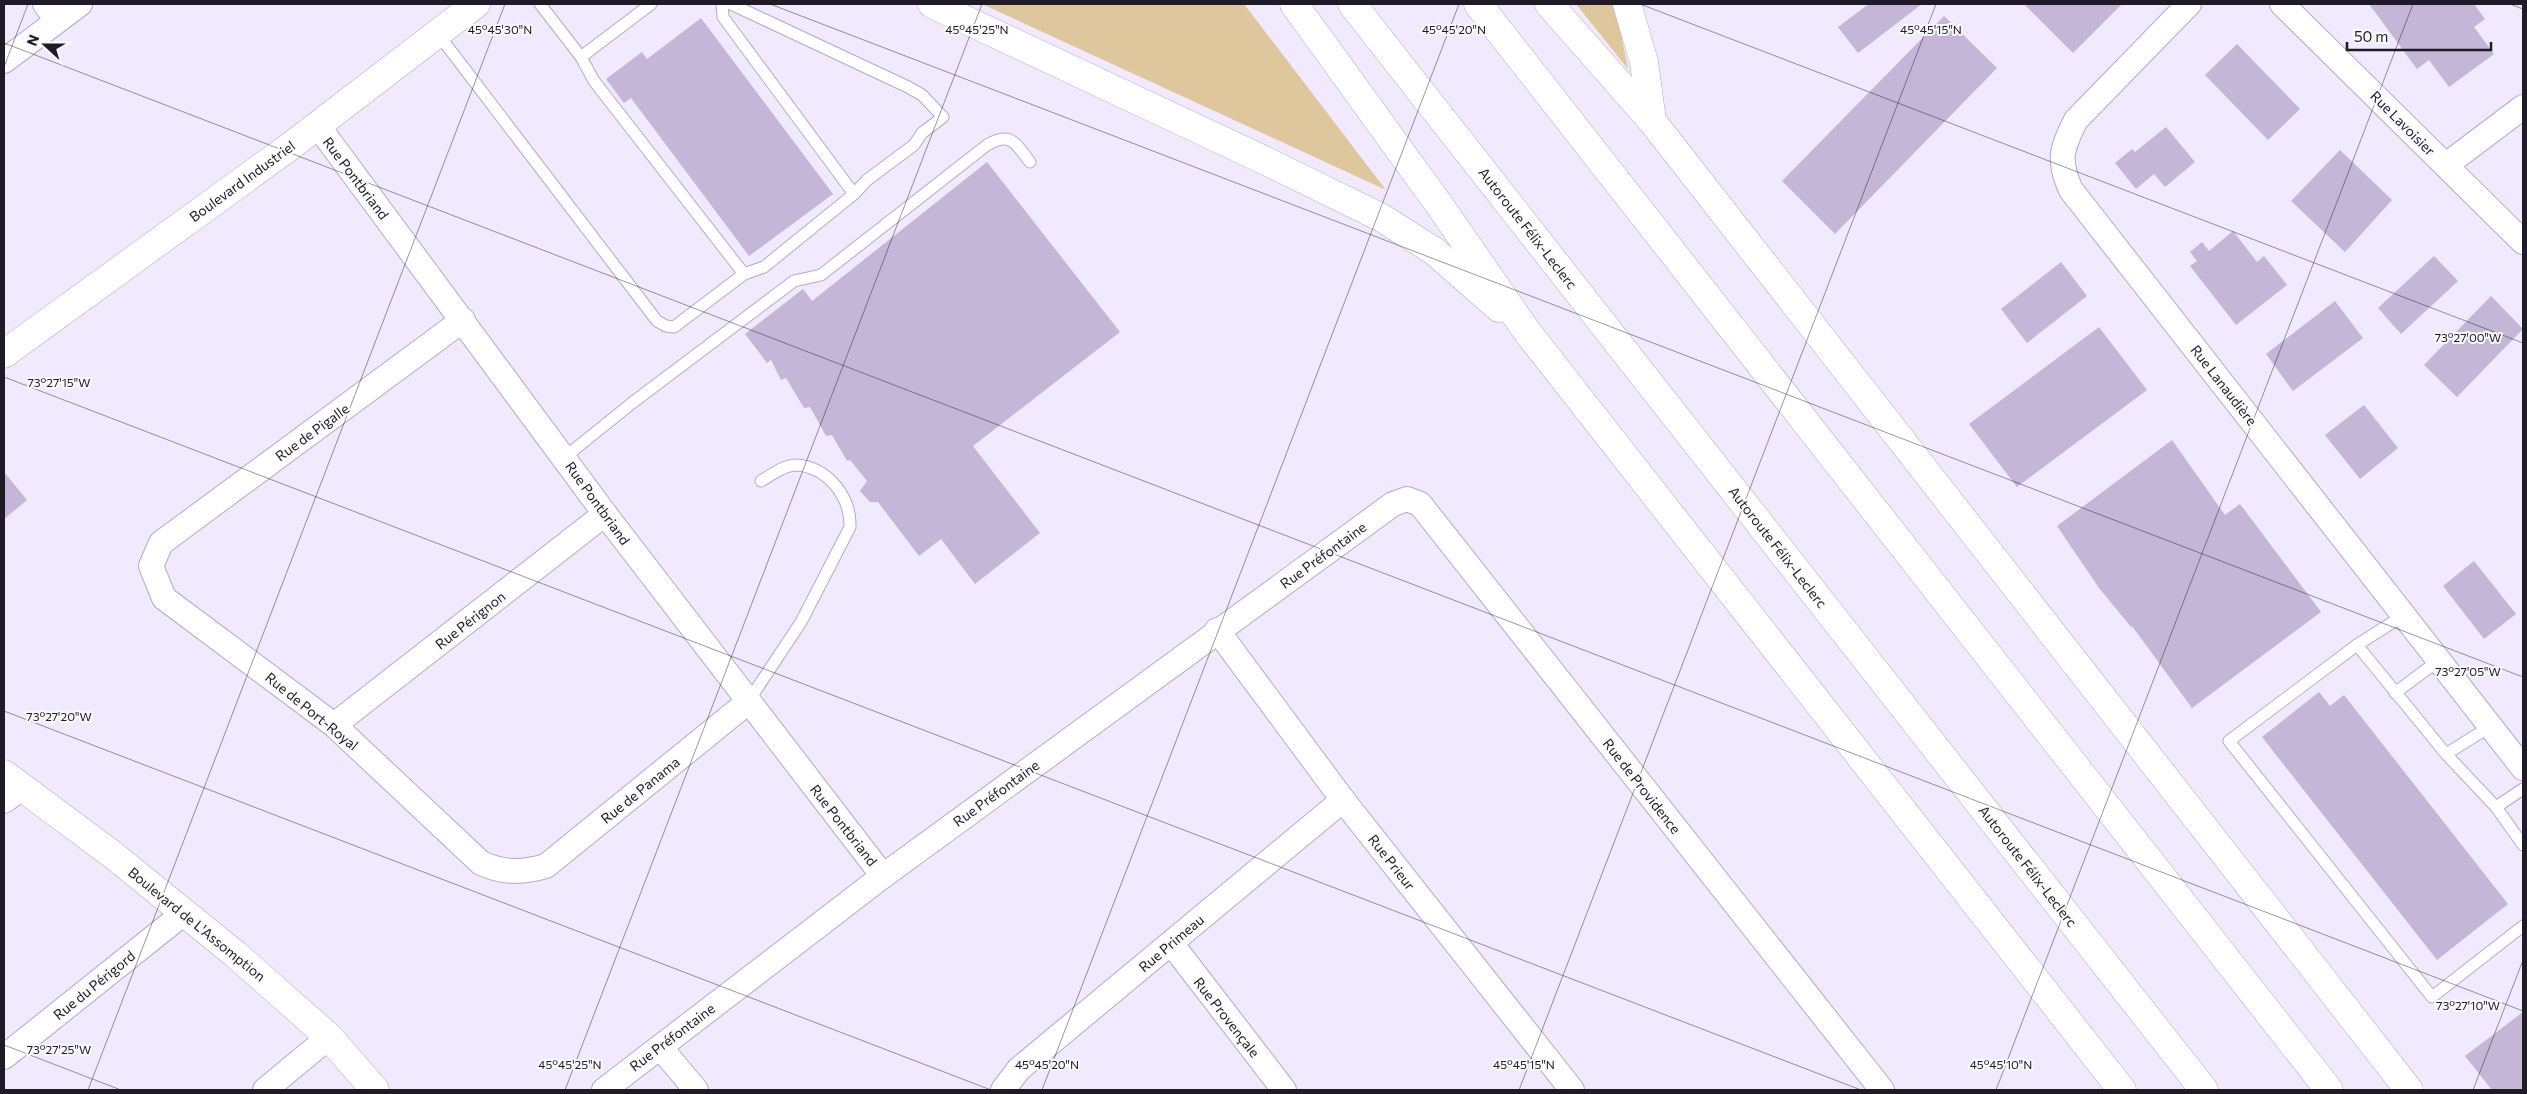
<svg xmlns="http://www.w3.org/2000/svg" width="2527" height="1094" viewBox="0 0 2527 1094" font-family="Commissioner,sans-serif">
<rect width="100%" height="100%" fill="#f1e9fd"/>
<g fill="#dec69d">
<path d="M 982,4 L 1244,4 L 1386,190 Z"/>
<path d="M 1576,4 L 1615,4 L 1628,69 Z"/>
</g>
<g fill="#c3b6d6">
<path d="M 1869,4 L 1922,4 L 1858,53 L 1838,27 Z"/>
<path d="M 2024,4 L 2122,4 L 2073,53 Z"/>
<path d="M 2369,4 L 2474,4 L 2485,19 L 2474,27 L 2494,54 L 2449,87 L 2429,60 L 2417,69 Z"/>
<path d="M 1944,16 L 1997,68 L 1835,234 L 1782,181 Z"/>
<path d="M 701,18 L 833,194 L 749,256 L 631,98 L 624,103 L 606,79 L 642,52 L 647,59 Z"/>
<path d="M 2237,44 L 2300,109 L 2268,140 L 2205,75 Z"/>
<path d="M 2166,127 L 2195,162 L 2165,187 L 2154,174 L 2136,189 L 2115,163 L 2132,149 L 2135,152 Z"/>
<path d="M 2340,150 L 2392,200 L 2345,252 L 2291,201 Z"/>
<path d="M 987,162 L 1120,332 L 973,446 L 1040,533 L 975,584 L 941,539 L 919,556 L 878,502 L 870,502 L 860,491 L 867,481 L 850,460 L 847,461 L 832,435 L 826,436 L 810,407 L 804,408 L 786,378 L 781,380 L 771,360 L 767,363 L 745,334 L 803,289 L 812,301 Z"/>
<path d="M 2233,231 L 2257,262 L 2264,256 L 2287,285 L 2236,325 L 2190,266 L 2197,261 L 2190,252 L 2202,242 L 2209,251 Z"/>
<path d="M 2434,256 L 2458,281 L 2401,334 L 2378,308 Z"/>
<path d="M 2061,262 L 2087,296 L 2027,343 L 2001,309 Z"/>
<path d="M 2491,296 L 2523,329 L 2457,397 L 2424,365 Z"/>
<path d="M 2335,301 L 2363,338 L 2293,391 L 2266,354 Z"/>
<path d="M 2099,327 L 2147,390 L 2017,487 L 1969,424 Z"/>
<path d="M 2364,405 L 2398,448 L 2360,479 L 2325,435 Z"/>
<path d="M 2172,440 L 2225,515 L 2240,504 L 2321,612 L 2192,708 L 2132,626 L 2131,627 L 2099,588 L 2057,526 Z"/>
<path d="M 4,472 L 27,500 L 4,519 Z"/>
<path d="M 2474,561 L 2516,614 L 2484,639 L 2443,586 Z"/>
<path d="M 2319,692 L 2330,706 L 2344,695 L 2508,904 L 2437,960 L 2262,737 Z"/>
<path d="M 2523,1012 L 2523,1090 L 2492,1090 L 2465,1056 Z"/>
</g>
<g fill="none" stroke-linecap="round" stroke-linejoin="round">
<g stroke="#b6a9c9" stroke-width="13">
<g id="lane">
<path d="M 722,4 L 723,17 L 854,194 L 764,267 L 744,274"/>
<path d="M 731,4 L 908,87 L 922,95 L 943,117 L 922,133 L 914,145 L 867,180 L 854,194"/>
<path d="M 438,34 L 657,321 L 666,326 L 674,327 L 744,274 L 594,81 L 581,57 L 540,4"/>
<path d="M 581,57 L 651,4"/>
<path d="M 565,457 L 632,403 L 794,281 L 821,275 L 987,145 C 1011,131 1015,143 1030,162"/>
<path d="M 2357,645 L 2404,615"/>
<path d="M 2395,693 L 2439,660"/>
<path d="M 748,702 L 801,622 L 850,527 C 851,497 828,467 796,465 C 784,465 771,475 761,481"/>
<path d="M 2446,754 L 2491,726"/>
<path d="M 2496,807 L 2523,789"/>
<path d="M 2523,845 L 2496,807 L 2446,754 L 2357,645 L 2229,741 L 2432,997 L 2523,926"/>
</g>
</g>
<g stroke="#b6a9c9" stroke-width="26">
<g id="street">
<path d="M 45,4 L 57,20"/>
<path d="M 2189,4 L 2076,120 C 2062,147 2057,160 2071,190 L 2523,768"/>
<path d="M 2282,4 L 2523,242"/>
<path d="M 4,61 L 80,4"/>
<path d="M 318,126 L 605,514 L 883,876"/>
<path d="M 2446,165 L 2523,107"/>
<path d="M 463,320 L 161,543 L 151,566 L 164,598 L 334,725 L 481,863 C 503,873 522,873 546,866 L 748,702"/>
<path d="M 1217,630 L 1343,800 L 1572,1090"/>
<path d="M 334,725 L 605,514"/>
<path d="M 4,801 L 22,788"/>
<path d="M 1171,943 L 1284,1090"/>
<path d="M 660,1047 L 696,1090"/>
<path d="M 4,1057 L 184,913"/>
<path d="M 265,1090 L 329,1037"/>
<path d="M 604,1090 L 883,876 L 1393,504 L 1407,499 L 1420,504 L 1882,1090"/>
<path d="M 1003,1090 L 1019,1069 L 1343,800"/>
</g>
</g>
<g stroke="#b6a9c9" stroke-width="29">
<g id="secondary">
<path d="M 4,354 L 292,145 L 476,4"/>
<path d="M 4,774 L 113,855 L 235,954 L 329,1037 L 375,1090"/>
</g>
</g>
<g stroke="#b6a9c9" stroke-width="29">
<g id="highway">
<path d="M 932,4 L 1266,161 L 1382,218 L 1434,251 L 1499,308"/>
<path d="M 1294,4 L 1440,206 L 1528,333 L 2122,1090"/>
<path d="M 1352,4 L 2204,1090"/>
<path d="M 1478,4 L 2329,1090"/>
<path d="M 1549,4 L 1652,121 L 2409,1090"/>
<path d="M 1627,4 L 1644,62 L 1652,121"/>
</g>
</g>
<use href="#lane" stroke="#fff" stroke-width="11"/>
<use href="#street" stroke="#fff" stroke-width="24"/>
<use href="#secondary" stroke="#fff" stroke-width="28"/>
<use href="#highway" stroke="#fff" stroke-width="28"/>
</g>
<path fill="none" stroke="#1f1a26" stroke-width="1" stroke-opacity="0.45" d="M 770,4 L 2523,677M 1640,4 L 2523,343M 2510,4 L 2523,9M 4,43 L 2523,1011M 4,67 L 28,4M 4,377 L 1861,1090M 4,711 L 991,1090M 4,1045 L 121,1090M 88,1090 L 505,4M 565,1090 L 982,4M 1042,1090 L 1459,4M 1519,1090 L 1936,4M 1996,1090 L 2413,4M 2473,1090 L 2523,960"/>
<g text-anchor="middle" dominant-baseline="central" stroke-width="4" stroke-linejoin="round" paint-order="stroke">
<g font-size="14" fill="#1f1a26" stroke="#fafafa">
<text transform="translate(2403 123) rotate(45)">Rue Lavoisier</text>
<text transform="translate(356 178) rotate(53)">Rue Pontbriand</text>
<text transform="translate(242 181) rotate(-36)">Boulevard Industriel</text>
<text transform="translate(1528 228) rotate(52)">Autoroute Félix-Leclerc</text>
<text transform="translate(2224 385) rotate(52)">Rue Lanaudière</text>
<text transform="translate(312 432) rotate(-36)">Rue de Pigalle</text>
<text transform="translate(598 503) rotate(54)">Rue Pontbriand</text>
<text transform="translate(1778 547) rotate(52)">Autoroute Félix-Leclerc</text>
<text transform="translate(1323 555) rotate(-36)">Rue Préfontaine</text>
<text transform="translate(470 620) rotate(-38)">Rue Pérignon</text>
<text transform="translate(312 711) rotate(39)">Rue de Port-Royal</text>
<text transform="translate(1642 786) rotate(52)">Rue de Providence</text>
<text transform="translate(640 790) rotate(-39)">Rue de Panama</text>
<text transform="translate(996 793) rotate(-36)">Rue Préfontaine</text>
<text transform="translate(844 825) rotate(52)">Rue Pontbriand</text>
<text transform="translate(1392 862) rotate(52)">Rue Prieur</text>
<text transform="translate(2028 866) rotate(52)">Autoroute Félix-Leclerc</text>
<text transform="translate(197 924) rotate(39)">Boulevard de L'Assomption</text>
<text transform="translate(1171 943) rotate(-40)">Rue Primeau</text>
<text transform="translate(94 985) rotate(-39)">Rue du Périgord</text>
<text transform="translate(1227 1017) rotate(52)">Rue Provençale</text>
<text transform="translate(672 1037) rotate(-37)">Rue Préfontaine</text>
</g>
</g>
<g font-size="12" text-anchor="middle" fill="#1f1a26" stroke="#fafafa" stroke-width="4" stroke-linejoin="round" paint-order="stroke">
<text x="1931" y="34">45°45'15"N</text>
<text x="500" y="34">45°45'30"N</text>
<text x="977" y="34">45°45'25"N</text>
<text x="1454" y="34">45°45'20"N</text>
<text x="2468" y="342">73°27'00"W</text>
<text x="59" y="387">73°27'15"W</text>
<text x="2468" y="676">73°27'05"W</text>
<text x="59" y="721">73°27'20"W</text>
<text x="2468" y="1010">73°27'10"W</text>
<text x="59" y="1054">73°27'25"W</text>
<text x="570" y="1069">45°45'25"N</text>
<text x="1047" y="1069">45°45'20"N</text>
<text x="1524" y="1069">45°45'15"N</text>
<text x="2001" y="1069">45°45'10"N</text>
</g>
<rect width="2527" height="1094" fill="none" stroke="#1f1a26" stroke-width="10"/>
<g transform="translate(45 45) rotate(291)" stroke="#fafafa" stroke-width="4" paint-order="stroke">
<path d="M0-4L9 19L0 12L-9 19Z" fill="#1f1a26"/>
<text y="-8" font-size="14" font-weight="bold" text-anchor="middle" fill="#1f1a26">N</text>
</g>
<path d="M2347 42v8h144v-8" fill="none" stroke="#1f1a26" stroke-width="2.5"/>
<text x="2354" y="42" font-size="15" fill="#1f1a26" stroke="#fafafa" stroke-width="4" paint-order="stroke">50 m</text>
</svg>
